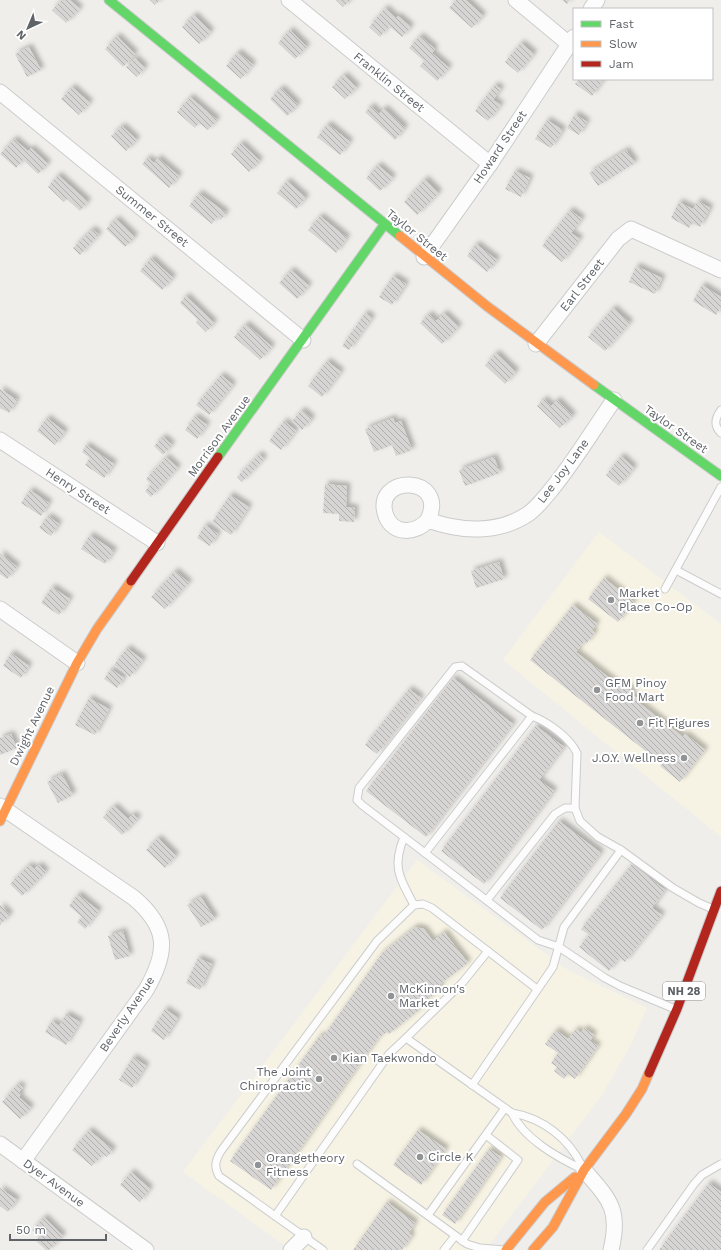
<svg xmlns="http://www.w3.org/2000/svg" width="721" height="1250" viewBox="0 0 721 1250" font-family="'Work Sans',sans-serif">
<defs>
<pattern id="building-back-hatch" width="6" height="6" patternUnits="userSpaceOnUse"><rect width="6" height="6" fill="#d6d5d3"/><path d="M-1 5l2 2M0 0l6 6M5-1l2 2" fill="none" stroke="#b1b0af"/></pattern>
<filter id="shadow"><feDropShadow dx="3.5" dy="-3.5" stdDeviation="2" flood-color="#0004"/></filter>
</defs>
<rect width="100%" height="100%" fill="#efeeea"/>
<g fill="#f7f3e4">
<path d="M 599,532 L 721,624 L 721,837 L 503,660 Z"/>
<path d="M 417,860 L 568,970 L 647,1008 L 631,1044 L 602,1095 L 485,1250 L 291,1250 L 183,1172 Z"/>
</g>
<g fill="url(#building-back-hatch)" filter="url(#shadow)">
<path d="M 62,0 L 70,0 L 80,9 L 66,23 L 52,10 Z"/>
<path d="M 150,0 L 160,0 L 155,5 Z"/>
<path d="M 336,0 L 351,0 L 343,7 Z"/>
<path d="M 456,0 L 466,0 L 483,16 L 472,28 L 449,8 Z"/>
<path d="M 562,0 L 570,0 L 567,4 Z"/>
<path d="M 385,8 L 396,18 L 398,16 L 411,27 L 402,37 L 389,26 L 380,37 L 369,27 Z"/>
<path d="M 194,15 L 211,32 L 199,44 L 182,27 Z"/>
<path d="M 290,30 L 307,47 L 295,59 L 278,43 Z"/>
<path d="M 117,36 L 135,54 L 123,67 L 105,49 Z"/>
<path d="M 420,36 L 435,49 L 432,53 L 449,68 L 437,81 L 420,66 L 424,61 L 409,48 Z"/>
<path d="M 521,43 L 534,54 L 518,73 L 505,62 Z"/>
<path d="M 29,47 L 41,70 L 27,77 L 15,54 Z"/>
<path d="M 238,52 L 253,65 L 241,79 L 226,66 Z"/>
<path d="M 135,58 L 145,68 L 137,77 L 126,67 Z"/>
<path d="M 344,75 L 357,88 L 345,99 L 332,87 Z"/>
<path d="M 579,79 L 604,79 L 592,96 L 575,84 Z"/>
<path d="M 495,85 L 501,89 L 493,100 L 501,105 L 488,121 L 475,111 Z"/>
<path d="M 72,87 L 90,103 L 79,115 L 61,99 Z"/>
<path d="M 281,88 L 298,105 L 287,116 L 270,99 Z"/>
<path d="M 190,97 L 217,120 L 208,130 L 199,123 L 195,128 L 177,112 Z"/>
<path d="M 371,106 L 379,114 L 384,108 L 405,128 L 395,140 L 365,112 Z"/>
<path d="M 575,114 L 587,122 L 579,135 L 567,128 Z"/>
<path d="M 547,120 L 563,130 L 551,148 L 535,139 Z"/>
<path d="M 328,124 L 350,142 L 340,155 L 317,137 Z"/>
<path d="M 122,126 L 137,140 L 126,151 L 111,136 Z"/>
<path d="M 14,139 L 28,151 L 31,148 L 48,164 L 38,174 L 23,160 L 16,168 L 0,154 Z"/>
<path d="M 241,143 L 260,161 L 249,172 L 231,154 Z"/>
<path d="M 626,150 L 635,163 L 598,186 L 589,173 Z"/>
<path d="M 148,158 L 154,163 L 158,158 L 179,176 L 169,188 L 142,164 Z"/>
<path d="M 378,165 L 393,178 L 380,191 L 366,178 Z"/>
<path d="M 515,171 L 530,178 L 521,197 L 505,189 Z"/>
<path d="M 58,175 L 88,202 L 80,211 L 67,199 L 64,202 L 48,187 Z"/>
<path d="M 425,179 L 439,193 L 417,215 L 404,202 Z"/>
<path d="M 287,181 L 306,198 L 296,209 L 277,193 Z"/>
<path d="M 199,193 L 226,213 L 221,220 L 217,217 L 212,224 L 189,206 Z"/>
<path d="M 698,201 L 710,208 L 700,227 L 692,223 L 689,228 L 671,218 L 679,202 L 693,209 Z"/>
<path d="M 570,210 L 582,219 L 571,233 L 580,239 L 562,262 L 542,246 Z"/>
<path d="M 320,216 L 347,238 L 336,253 L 308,230 Z"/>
<path d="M 116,219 L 135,237 L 125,247 L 106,229 Z"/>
<path d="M 92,229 L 99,235 L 80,255 L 73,248 Z"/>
<path d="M 476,244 L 497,260 L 487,272 L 467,256 Z"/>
<path d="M 151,258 L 173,278 L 162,290 L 140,271 Z"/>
<path d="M 636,266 L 662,278 L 655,294 L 629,282 Z"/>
<path d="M 291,270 L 309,286 L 297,299 L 279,283 Z"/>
<path d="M 393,276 L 406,284 L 392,305 L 379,297 Z"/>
<path d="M 702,285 L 721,297 L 721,307 L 716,315 L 693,301 Z"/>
<path d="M 186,296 L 214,323 L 206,332 L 196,322 L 198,320 L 180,303 Z"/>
<path d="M 613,308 L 630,323 L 605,351 L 588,337 Z"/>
<path d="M 365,313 L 372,318 L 349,350 L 342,346 Z"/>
<path d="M 444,313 L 459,327 L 442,344 L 420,323 L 429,314 L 436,321 Z"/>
<path d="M 246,324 L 272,347 L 260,360 L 234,337 Z"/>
<path d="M 496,353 L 516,372 L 505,384 L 485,365 Z"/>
<path d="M 327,361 L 341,372 L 322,397 L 308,386 Z"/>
<path d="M 221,375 L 233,385 L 209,415 L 196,405 Z"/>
<path d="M 0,389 L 17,400 L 9,413 L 0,408 Z"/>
<path d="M 544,399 L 551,406 L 557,400 L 573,416 L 560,428 L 537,406 Z"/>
<path d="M 302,410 L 312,419 L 302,430 L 292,421 Z"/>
<path d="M 195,416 L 207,425 L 197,439 L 185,430 Z"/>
<path d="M 47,418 L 65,432 L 55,445 L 37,431 Z"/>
<path d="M 393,418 L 395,423 L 401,421 L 412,450 L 396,456 L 392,445 L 374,452 L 365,429 Z"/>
<path d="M 284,421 L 296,431 L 281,450 L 269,441 Z"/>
<path d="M 163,437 L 172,445 L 163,455 L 154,446 Z"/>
<path d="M 86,445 L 114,464 L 104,478 L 85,465 L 90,458 L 82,452 Z"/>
<path d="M 259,454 L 264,459 L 242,482 L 237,477 Z"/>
<path d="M 621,456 L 634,468 L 619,486 L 606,475 Z"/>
<path d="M 166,457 L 178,468 L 151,497 L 145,491 L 151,484 L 146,479 Z"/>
<path d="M 494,457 L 500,473 L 465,486 L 459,470 Z"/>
<path d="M 325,484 L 347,486 L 346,507 L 355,508 L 354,522 L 339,521 L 339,514 L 323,513 Z"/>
<path d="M 30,490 L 49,503 L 41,516 L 21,503 Z"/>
<path d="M 230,495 L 249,507 L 231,535 L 212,522 Z"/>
<path d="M 48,516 L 59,524 L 51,536 L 39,528 Z"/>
<path d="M 205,525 L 218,534 L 210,546 L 197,538 Z"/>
<path d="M 90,535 L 114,551 L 105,564 L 81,549 Z"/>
<path d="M 0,553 L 17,567 L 7,579 L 0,574 Z"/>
<path d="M 499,562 L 504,579 L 476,588 L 471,571 Z"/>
<path d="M 175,571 L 189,583 L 165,609 L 151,597 Z"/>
<path d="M 604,578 L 634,602 L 618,622 L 588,599 Z"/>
<path d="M 52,587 L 70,599 L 59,615 L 41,603 Z"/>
<path d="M 573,605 L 597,624 L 592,630 L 595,633 L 586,644 L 584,642 L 576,652 L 621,687 L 623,684 L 633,691 L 631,694 L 640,700 L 638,702 L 683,737 L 685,734 L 705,750 L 680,782 L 660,766 L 662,764 L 530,660 Z"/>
<path d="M 127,648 L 143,660 L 130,677 L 114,665 Z"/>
<path d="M 11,653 L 29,666 L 21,678 L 3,666 Z"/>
<path d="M 111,669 L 124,678 L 117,688 L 104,679 Z"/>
<path d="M 453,678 L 513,724 L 426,837 L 366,791 Z"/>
<path d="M 409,689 L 421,698 L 377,754 L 365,745 Z"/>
<path d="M 89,698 L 109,709 L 95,735 L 75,725 Z"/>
<path d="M 536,726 L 564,747 L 539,780 L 554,791 L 484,884 L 441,851 Z"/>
<path d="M 11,734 L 17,748 L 0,755 L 0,738 Z"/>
<path d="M 62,774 L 73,795 L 58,803 L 47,782 Z"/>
<path d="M 114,806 L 128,819 L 133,814 L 138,819 L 122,835 L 103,817 Z"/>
<path d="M 559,821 L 601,853 L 542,930 L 500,898 Z"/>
<path d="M 158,838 L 176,856 L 165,868 L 146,850 Z"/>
<path d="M 632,864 L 665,890 L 652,908 L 662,915 L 625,962 L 619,958 L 609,971 L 579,947 L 589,935 L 581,929 Z"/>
<path d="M 29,865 L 34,869 L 39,865 L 46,872 L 22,896 L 10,884 Z"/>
<path d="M 78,894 L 99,911 L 85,929 L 77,922 L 82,917 L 69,906 Z"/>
<path d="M 201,897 L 215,919 L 201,927 L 187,905 Z"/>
<path d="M 0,905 L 10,915 L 0,925 Z"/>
<path d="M 415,927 L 424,929 L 433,941 L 444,932 L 468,963 L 439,985 L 441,988 L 421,1005 L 423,1007 L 389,1034 L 387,1032 L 378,1038 L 271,1190 L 230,1161 L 320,1035 L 323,1037 L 382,953 Z"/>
<path d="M 123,931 L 130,956 L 115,960 L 108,936 Z"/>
<path d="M 198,958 L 212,964 L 200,990 L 186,983 Z"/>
<path d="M 165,1009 L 178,1018 L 164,1040 L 151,1031 Z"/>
<path d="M 66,1014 L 80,1022 L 66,1045 L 45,1032 L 52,1021 L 59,1026 Z"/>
<path d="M 584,1028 L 594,1035 L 590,1041 L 598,1046 L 575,1079 L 568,1074 L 564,1079 L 554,1071 L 557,1067 L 551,1063 L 558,1053 L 545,1044 L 556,1030 L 568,1039 L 576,1029 L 581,1033 Z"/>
<path d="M 133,1057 L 146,1066 L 132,1088 L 119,1080 Z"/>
<path d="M 18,1084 L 23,1088 L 19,1092 L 21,1094 L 19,1097 L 31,1108 L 20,1119 L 2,1102 Z"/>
<path d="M 89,1130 L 113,1150 L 107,1157 L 103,1154 L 92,1166 L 72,1150 Z"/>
<path d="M 418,1130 L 446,1149 L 421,1185 L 393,1165 Z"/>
<path d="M 489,1149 L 501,1157 L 455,1224 L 442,1215 Z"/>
<path d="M 131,1172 L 150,1189 L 140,1202 L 120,1185 Z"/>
<path d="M 709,1183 L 721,1192 L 721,1250 L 659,1250 Z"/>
<path d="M 0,1188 L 17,1200 L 8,1212 L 0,1206 Z"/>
<path d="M 387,1202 L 415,1223 L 409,1233 L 412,1236 L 402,1250 L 353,1250 Z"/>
<path d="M 44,1217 L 63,1236 L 49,1250 L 46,1250 L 36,1241 L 39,1237 L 32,1230 Z"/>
</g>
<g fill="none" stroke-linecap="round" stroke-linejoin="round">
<g stroke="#cbcccc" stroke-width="9">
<g id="lane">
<path d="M 721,410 C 715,418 713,425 721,433"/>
<path d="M 676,570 L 721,594"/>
<path d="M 665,589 L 721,487"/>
<path d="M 404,837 C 392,867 399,877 414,905"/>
<path d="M 425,853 L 362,805 L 357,800 L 359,788 L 455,667 L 462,666 L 532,716"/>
<path d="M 487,900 L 555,814 L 565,808 L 575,808"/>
<path d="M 675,1009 L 620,986 L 605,978 L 559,947 L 538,940 L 425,853 L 532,716 C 548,722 569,737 577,753 L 575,808 L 580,821 L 598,837 L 621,850 L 673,888 L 699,903 L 713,909"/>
<path d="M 406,1038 L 463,982 L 488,951"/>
<path d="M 472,1085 L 553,967 L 564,927 L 621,850"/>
<path d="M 512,1113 C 523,1138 558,1158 582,1169"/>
<path d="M 357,1164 L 467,1244 L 480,1248 L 504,1250"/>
<path d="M 428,1215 L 505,1108"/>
<path d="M 275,1216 L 389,1054 L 406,1038 L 512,1113 C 543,1118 569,1139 582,1166"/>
<path d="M 462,1241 L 518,1160 L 486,1135"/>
<path d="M 323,1250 L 219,1176 C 214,1167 215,1161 221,1151 L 377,941 L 414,905 L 423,904 L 432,908 L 537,989"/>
<path d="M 444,1250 L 455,1236"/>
<path d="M 647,1250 L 694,1184 L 702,1175 L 721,1164"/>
</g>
</g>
<g stroke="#cbcccc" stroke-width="17">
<g id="street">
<path d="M 289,0 L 490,164"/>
<path d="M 516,0 L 569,44"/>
<path d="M 591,9 L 597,0"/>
<path d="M 0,92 L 303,340"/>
<path d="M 424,257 L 490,164 L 574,37"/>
<path d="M 536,344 L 618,239 L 631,229 L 721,270"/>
<path d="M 0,440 L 157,543"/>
<path d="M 428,520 C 449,474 371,474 386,516 C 393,535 416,534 428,520 C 461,532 498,534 528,514 C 537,508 544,498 551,490 C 574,462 593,430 614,400"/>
<path d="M 0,609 L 77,663"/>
<path d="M 0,806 L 134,898 C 169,928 168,952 146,990 L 23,1161"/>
<path d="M 0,1144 L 146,1250"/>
<path d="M 584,1170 C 609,1199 621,1209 611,1250"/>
<path d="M 291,1250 L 304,1237"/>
</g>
</g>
<g stroke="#cacacb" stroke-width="11">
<g id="fast">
<path d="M 109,0 L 400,236"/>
<path d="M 594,385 L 721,476"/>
<path d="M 218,457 L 384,225"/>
</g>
</g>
<g stroke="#cacacb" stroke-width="11">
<g id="slow">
<path d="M 400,236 L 488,307 L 594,385"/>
<path d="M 0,821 L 77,663 L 97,629 L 131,581"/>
<path d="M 506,1250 L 545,1202 L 575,1177"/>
<path d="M 533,1250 L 553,1227 L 584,1170 L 626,1114 L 642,1089 L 649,1073"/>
</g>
</g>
<g stroke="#cacacb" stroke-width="11">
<g id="jam">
<path d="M 131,581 L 218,457"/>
<path d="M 649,1073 L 677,1009 L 721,891"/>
</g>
</g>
<use href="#lane" stroke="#fdfcfc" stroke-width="7"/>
<use href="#street" stroke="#fdfcfc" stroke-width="15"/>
<use href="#fast" stroke="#63d668" stroke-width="9"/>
<use href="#slow" stroke="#ff974d" stroke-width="9"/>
<use href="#jam" stroke="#b3261e" stroke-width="9"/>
</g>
<g fill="#919496" stroke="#fff" stroke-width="1.5">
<circle cx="611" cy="600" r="4"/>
<circle cx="597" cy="690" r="4"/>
<circle cx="640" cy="723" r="4"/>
<circle cx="684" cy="758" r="4"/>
<circle cx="391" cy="996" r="4"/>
<circle cx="334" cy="1058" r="4"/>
<circle cx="319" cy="1079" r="4"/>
<circle cx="420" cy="1157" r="4"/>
<circle cx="258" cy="1165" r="4"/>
</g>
<g text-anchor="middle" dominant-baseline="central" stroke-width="4" stroke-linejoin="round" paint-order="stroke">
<rect fill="#fff" stroke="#8f9295" stroke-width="1" x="663" y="982" width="42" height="18" rx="3"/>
<g font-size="11" font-weight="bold" fill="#5f6368">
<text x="684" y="991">NH 28</text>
</g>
<g font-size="12" fill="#5f6368" stroke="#fff">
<text transform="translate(389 82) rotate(39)">Franklin Street</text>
<text transform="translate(500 147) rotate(-56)">Howard Street</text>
<text transform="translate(152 216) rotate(39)">Summer Street</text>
<text transform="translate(417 235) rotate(39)">Taylor Street</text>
<text transform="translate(582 285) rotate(-52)">Earl Street</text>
<text transform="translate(676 429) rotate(35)">Taylor Street</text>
<text transform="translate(219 436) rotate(-54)">Morrison Avenue</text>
<text transform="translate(563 471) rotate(-53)">Lee Joy Lane</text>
<text transform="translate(78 491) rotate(33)">Henry Street</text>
<text transform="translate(32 726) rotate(-64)">Dwight Avenue</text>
<text transform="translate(127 1014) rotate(-56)">Beverly Avenue</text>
<text transform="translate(54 1183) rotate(36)">Dyer Avenue</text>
</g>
<g font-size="12" fill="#5f6368" stroke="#fff" text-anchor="start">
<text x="619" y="593">Market<tspan x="619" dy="14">Place Co-Op</tspan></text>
<text x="605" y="683">GFM Pinoy<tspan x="605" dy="14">Food Mart</tspan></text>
<text x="648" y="723">Fit Figures</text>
<text x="676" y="758" text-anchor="end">J.O.Y. Wellness</text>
<text x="399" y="989">McKinnon's<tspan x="399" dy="14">Market</tspan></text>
<text x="342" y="1058">Kian Taekwondo</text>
<text x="311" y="1072" text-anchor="end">The Joint<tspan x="311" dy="14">Chiropractic</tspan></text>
<text x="428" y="1157">Circle K</text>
<text x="266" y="1158">Orangetheory<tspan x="266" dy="14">Fitness</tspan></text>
</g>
</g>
<rect x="573" y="8" width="140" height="72" fill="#ffffff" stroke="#bfc1c3"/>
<rect x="581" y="21" width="20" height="6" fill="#63d668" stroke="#bfc1c3"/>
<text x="609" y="28" font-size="12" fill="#5f6368">Fast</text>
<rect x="581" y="41" width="20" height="6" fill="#ff974d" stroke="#bfc1c3"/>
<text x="609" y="48" font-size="12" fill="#5f6368">Slow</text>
<rect x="581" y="61" width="20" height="6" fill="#b3261e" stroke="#bfc1c3"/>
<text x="609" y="68" font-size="12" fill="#5f6368">Jam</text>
<g transform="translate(28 28) rotate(224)" stroke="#ffffff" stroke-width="3" paint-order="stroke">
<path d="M0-3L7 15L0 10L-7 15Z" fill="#5f6368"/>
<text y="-6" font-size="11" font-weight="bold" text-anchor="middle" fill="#5f6368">N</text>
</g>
<path d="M10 1234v6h96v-6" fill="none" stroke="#5f6368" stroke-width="2"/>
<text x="16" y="1234" font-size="12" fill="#5f6368" stroke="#ffffff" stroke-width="3" paint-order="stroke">50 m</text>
</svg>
